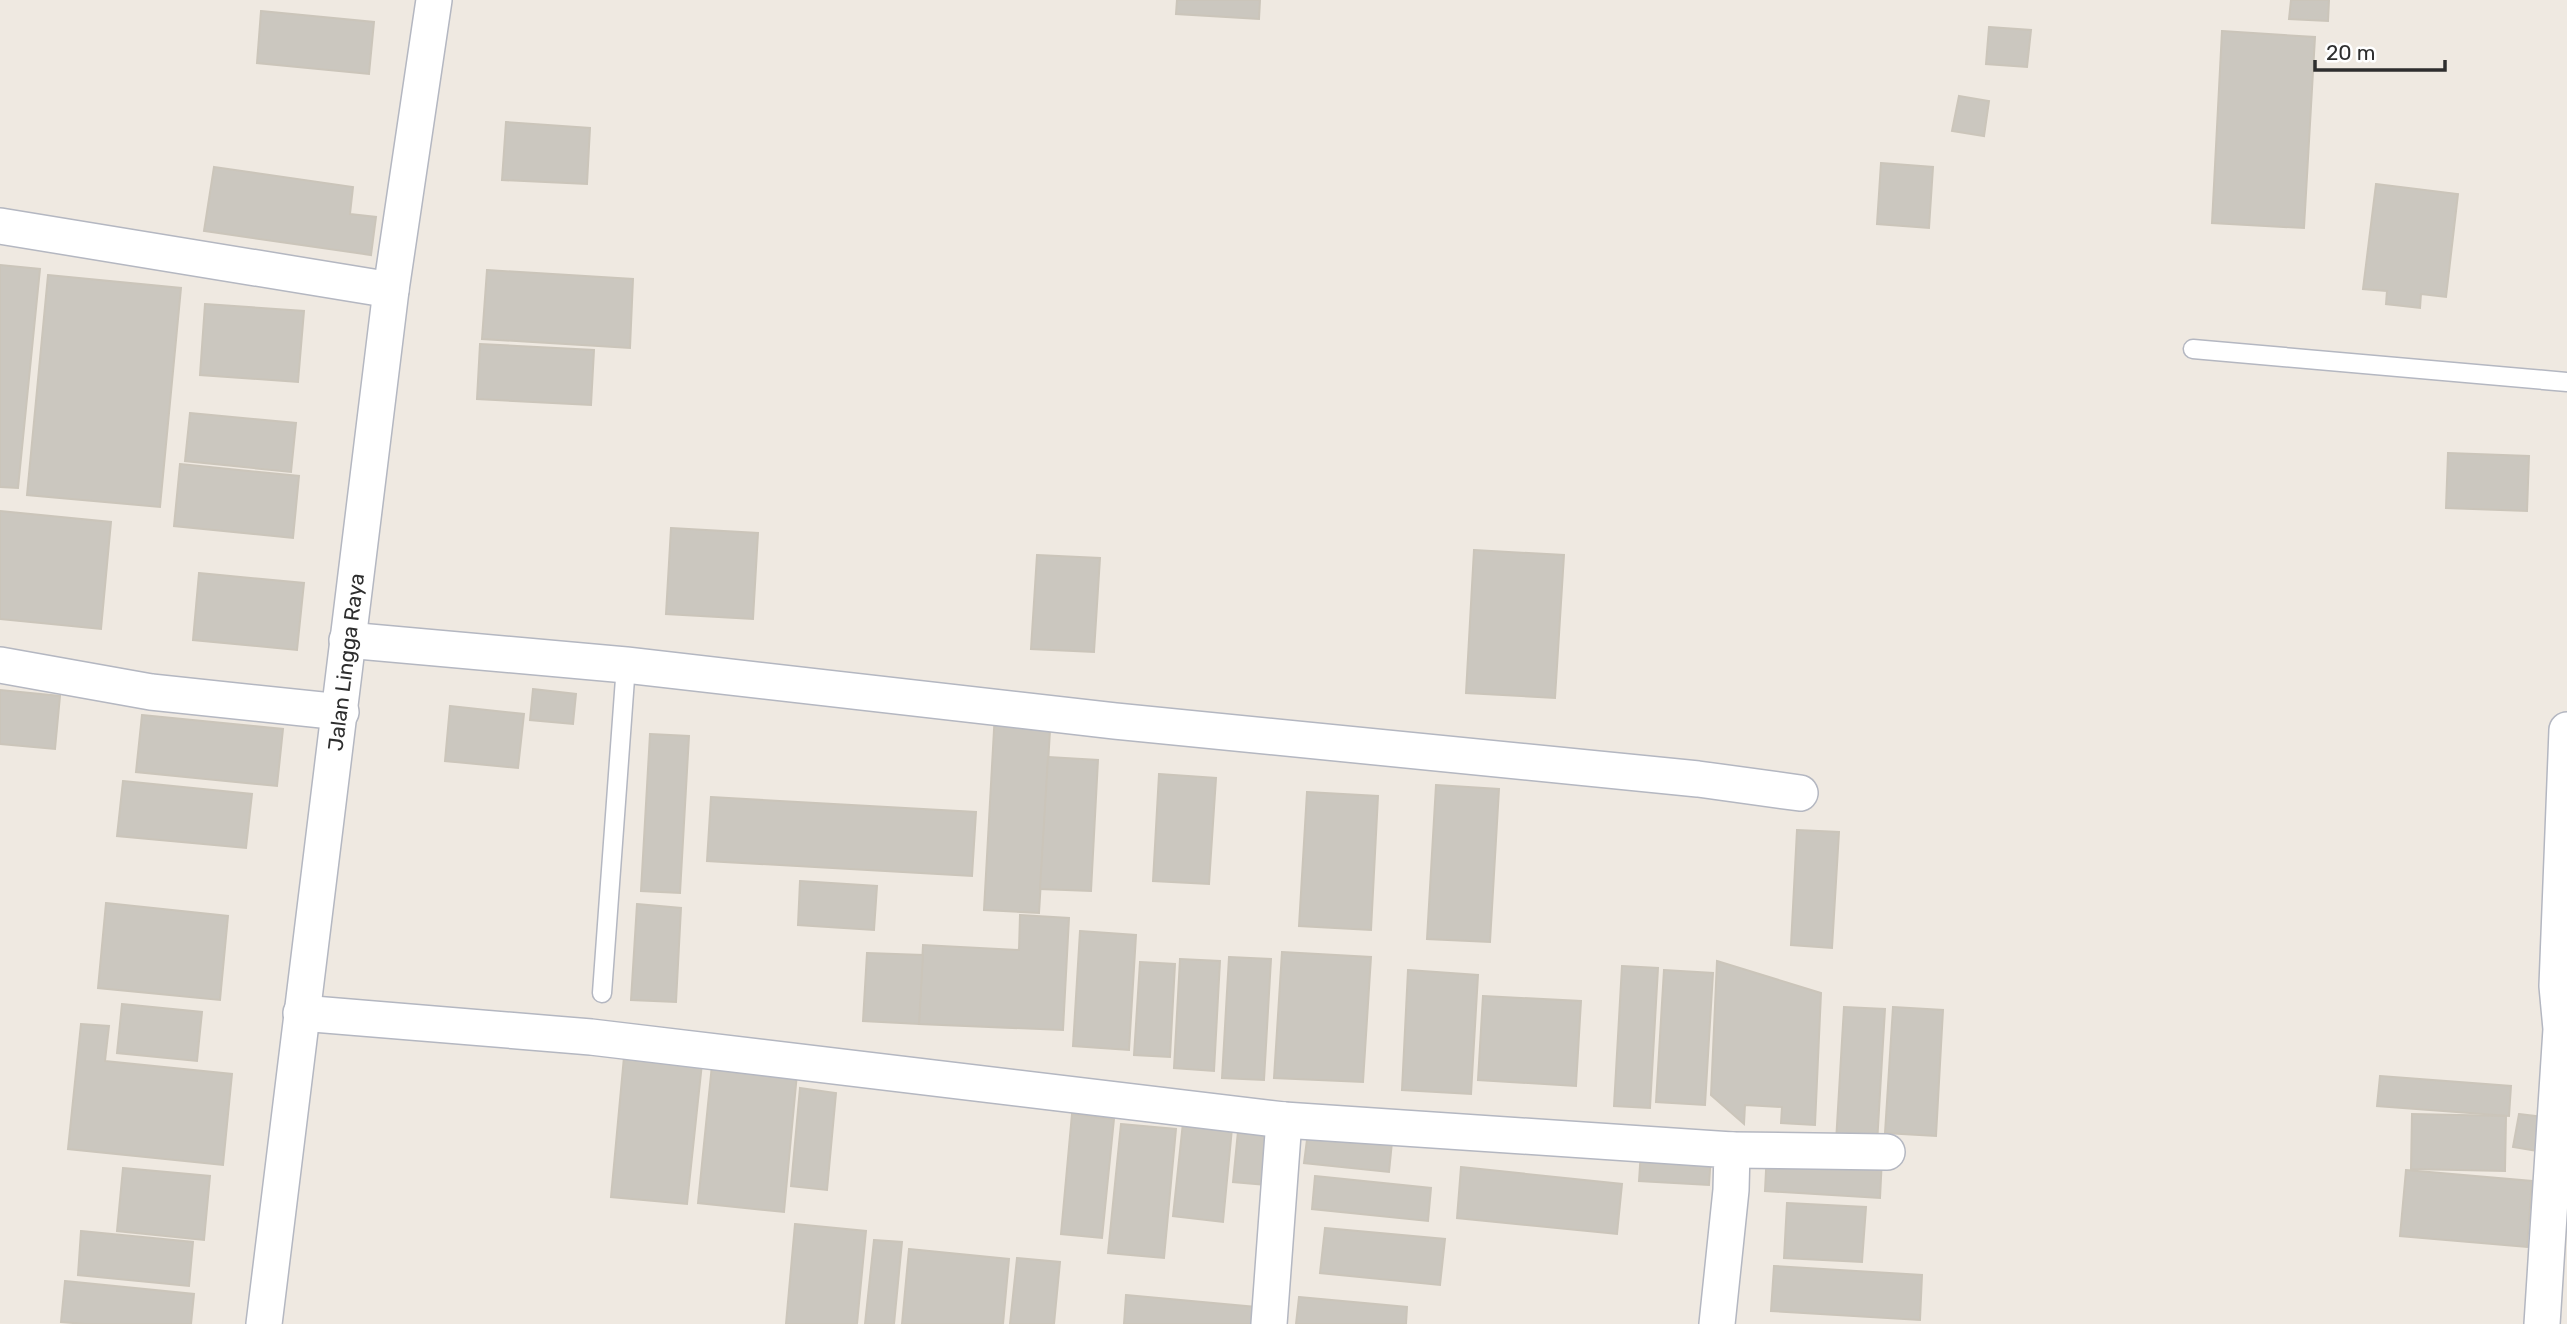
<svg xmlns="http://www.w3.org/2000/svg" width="2567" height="1324" viewBox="0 0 2567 1324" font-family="Rubik,sans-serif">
<rect width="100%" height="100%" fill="#efe9e1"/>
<g fill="#cbc7bf" stroke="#cbc5ba" stroke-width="2">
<path d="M 1177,0 L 1260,0 L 1259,19 L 1176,14 Z"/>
<path d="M 2291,0 L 2329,0 L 2328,21 L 2289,19 Z"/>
<path d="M 261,11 L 374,22 L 369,74 L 257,63 Z"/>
<path d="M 1989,27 L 2031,30 L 2027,67 L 1986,64 Z"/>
<path d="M 2222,31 L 2315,37 L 2304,228 L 2212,223 Z"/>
<path d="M 1959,96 L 1989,101 L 1984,136 L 1952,131 Z"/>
<path d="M 506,122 L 590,128 L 587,184 L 502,180 Z"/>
<path d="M 1881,163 L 1933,167 L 1929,228 L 1877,224 Z"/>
<path d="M 214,167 L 353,187 L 350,214 L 376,217 L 371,255 L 204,231 Z"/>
<path d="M 2376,184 L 2458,194 L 2446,297 L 2421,294 L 2420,308 L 2386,304 L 2387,291 L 2363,289 Z"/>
<path d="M 0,265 L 40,269 L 18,488 L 0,487 Z"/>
<path d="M 487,270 L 633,279 L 630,348 L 482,339 Z"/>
<path d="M 48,275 L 181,288 L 160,507 L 27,495 Z"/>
<path d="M 205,304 L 304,311 L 298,382 L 200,375 Z"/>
<path d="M 480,344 L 594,350 L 591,405 L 477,399 Z"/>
<path d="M 190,413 L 296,423 L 291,472 L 185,461 Z"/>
<path d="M 2448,453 L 2529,456 L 2527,511 L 2446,508 Z"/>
<path d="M 180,464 L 299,476 L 293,538 L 174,526 Z"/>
<path d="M 0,511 L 111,522 L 101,629 L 0,619 Z"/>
<path d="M 671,528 L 758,533 L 753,619 L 666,614 Z"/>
<path d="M 1474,550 L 1564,555 L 1555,698 L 1466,693 Z"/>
<path d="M 1037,555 L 1100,558 L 1094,652 L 1031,649 Z"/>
<path d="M 199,573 L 304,583 L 297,650 L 193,640 Z"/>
<path d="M 533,689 L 576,694 L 573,724 L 530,720 Z"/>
<path d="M 0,690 L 60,696 L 55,749 L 0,744 Z"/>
<path d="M 450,706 L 524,714 L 518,768 L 445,761 Z"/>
<path d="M 995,712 L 1051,714 L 1039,913 L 984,910 Z"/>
<path d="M 142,715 L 283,729 L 277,786 L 136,772 Z"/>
<path d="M 650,734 L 689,736 L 680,893 L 641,891 Z"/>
<path d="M 1048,757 L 1098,760 L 1091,891 L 1040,889 Z"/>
<path d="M 1159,774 L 1216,778 L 1209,884 L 1153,881 Z"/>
<path d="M 123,781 L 252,794 L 246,848 L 117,836 Z"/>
<path d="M 1436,785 L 1499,789 L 1490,942 L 1427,939 Z"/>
<path d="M 1307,792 L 1378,796 L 1371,930 L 1299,926 Z"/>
<path d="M 711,797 L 976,812 L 972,876 L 707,861 Z"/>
<path d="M 1797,830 L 1839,832 L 1832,948 L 1791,945 Z"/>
<path d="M 800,881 L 877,886 L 874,930 L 798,925 Z"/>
<path d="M 106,903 L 228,916 L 220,1000 L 98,988 Z"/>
<path d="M 637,904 L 681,908 L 676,1002 L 631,1000 Z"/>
<path d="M 1020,915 L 1069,918 L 1063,1030 L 919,1024 L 923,945 L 1019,950 Z"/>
<path d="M 1080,931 L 1136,935 L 1129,1050 L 1073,1046 Z"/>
<path d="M 1282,952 L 1371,957 L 1363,1082 L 1274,1078 Z"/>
<path d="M 867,953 L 923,955 L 919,1024 L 863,1021 Z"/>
<path d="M 1229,957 L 1271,959 L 1264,1080 L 1222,1078 Z"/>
<path d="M 1180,959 L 1220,961 L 1214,1071 L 1174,1068 Z"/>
<path d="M 1717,961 L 1821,993 L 1815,1125 L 1781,1123 L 1782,1107 L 1745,1105 L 1744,1124 L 1711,1095 Z"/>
<path d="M 1140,962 L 1175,964 L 1170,1057 L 1134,1055 Z"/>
<path d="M 1622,966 L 1658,968 L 1650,1108 L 1614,1106 Z"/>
<path d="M 1408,970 L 1478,975 L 1471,1094 L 1402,1090 Z"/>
<path d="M 1664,970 L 1713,973 L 1705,1105 L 1656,1102 Z"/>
<path d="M 1483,996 L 1581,1001 L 1576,1086 L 1478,1080 Z"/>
<path d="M 122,1004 L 202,1012 L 197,1061 L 117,1053 Z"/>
<path d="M 1844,1007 L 1885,1009 L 1877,1144 L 1836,1142 Z"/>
<path d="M 1893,1007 L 1943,1010 L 1936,1136 L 1885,1133 Z"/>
<path d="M 81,1024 L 109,1026 L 105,1061 L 232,1074 L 223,1165 L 68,1149 Z"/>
<path d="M 625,1046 L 703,1054 L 687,1204 L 611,1197 Z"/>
<path d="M 713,1055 L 798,1063 L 784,1212 L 698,1203 Z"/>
<path d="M 2380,1076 L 2511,1086 L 2509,1116 L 2377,1106 Z"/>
<path d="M 800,1088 L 836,1093 L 827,1190 L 791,1186 Z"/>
<path d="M 1184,1113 L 1233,1118 L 1223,1222 L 1173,1216 Z"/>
<path d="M 1072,1114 L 1114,1119 L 1102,1238 L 1061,1234 Z"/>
<path d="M 2412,1114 L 2506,1116 L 2505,1171 L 2411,1169 Z"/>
<path d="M 2519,1114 L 2543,1117 L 2538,1151 L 2513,1147 Z"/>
<path d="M 1239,1121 L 1272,1124 L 1266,1185 L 1233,1182 Z"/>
<path d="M 1121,1124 L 1176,1129 L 1164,1258 L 1108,1253 Z"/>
<path d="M 1309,1124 L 1393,1132 L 1389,1172 L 1304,1163 Z"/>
<path d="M 1641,1151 L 1711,1155 L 1709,1185 L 1639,1181 Z"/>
<path d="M 1767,1151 L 1882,1158 L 1880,1198 L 1765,1191 Z"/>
<path d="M 1461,1167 L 1622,1184 L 1617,1234 L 1457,1218 Z"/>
<path d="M 123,1168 L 210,1176 L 204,1240 L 117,1231 Z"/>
<path d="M 2406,1170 L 2532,1181 L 2527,1247 L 2400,1236 Z"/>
<path d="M 1315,1176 L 1431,1188 L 1428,1221 L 1312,1209 Z"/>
<path d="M 1787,1203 L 1866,1207 L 1862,1262 L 1784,1258 Z"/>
<path d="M 795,1224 L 866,1231 L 857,1324 L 786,1324 Z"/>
<path d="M 1325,1228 L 1445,1239 L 1440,1285 L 1320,1273 Z"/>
<path d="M 81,1231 L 193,1242 L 189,1286 L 78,1275 Z"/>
<path d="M 874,1240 L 902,1242 L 894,1324 L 865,1324 Z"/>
<path d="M 909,1249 L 1009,1259 L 1003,1324 L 902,1324 Z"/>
<path d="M 1017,1258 L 1060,1262 L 1054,1324 L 1010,1324 Z"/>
<path d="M 1774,1266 L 1922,1275 L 1920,1320 L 1771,1311 Z"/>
<path d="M 65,1281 L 194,1294 L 191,1324 L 85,1324 L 61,1322 Z"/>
<path d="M 1126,1295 L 1256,1307 L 1255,1324 L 1124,1324 Z"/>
<path d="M 1299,1297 L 1407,1307 L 1406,1324 L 1296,1324 Z"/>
</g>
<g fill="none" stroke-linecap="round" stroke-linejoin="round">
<g stroke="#b4b7c1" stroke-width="21">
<g id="service">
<path d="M 2193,349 L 2567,382"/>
<path d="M 602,993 L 626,665"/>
</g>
</g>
<g stroke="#b4b7c1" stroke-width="38">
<g id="minor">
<path d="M 0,226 L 391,290"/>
<path d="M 347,640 L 626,665 L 1115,721 L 1698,779 L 1800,793"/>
<path d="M 0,665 L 151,692 L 341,712"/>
<path d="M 301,1013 L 591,1037 L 1284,1120 L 1732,1150 L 1731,1190 L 1717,1324"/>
<path d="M 1732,1150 L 1887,1152"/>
<path id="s1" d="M 264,1324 L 391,290 L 434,0"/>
<path d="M 1269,1324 L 1284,1120"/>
<path d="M 2542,1324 L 2561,1029 L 2557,986 L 2567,730"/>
</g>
</g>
<use href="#service" stroke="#fff" stroke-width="18"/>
<use href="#minor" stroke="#fff" stroke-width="35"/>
</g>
<g text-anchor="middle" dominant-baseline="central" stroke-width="6" stroke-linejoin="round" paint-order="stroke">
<g font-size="21" fill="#2e2e2e" stroke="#fff">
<text stroke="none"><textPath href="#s1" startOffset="667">Jalan Lingga Raya</textPath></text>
</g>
</g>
<path d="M2315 60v10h130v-10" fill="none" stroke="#2e2e2e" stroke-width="3.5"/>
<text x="2326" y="60" font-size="21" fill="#2e2e2e" stroke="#ffffff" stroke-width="5" paint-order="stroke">20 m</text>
</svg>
